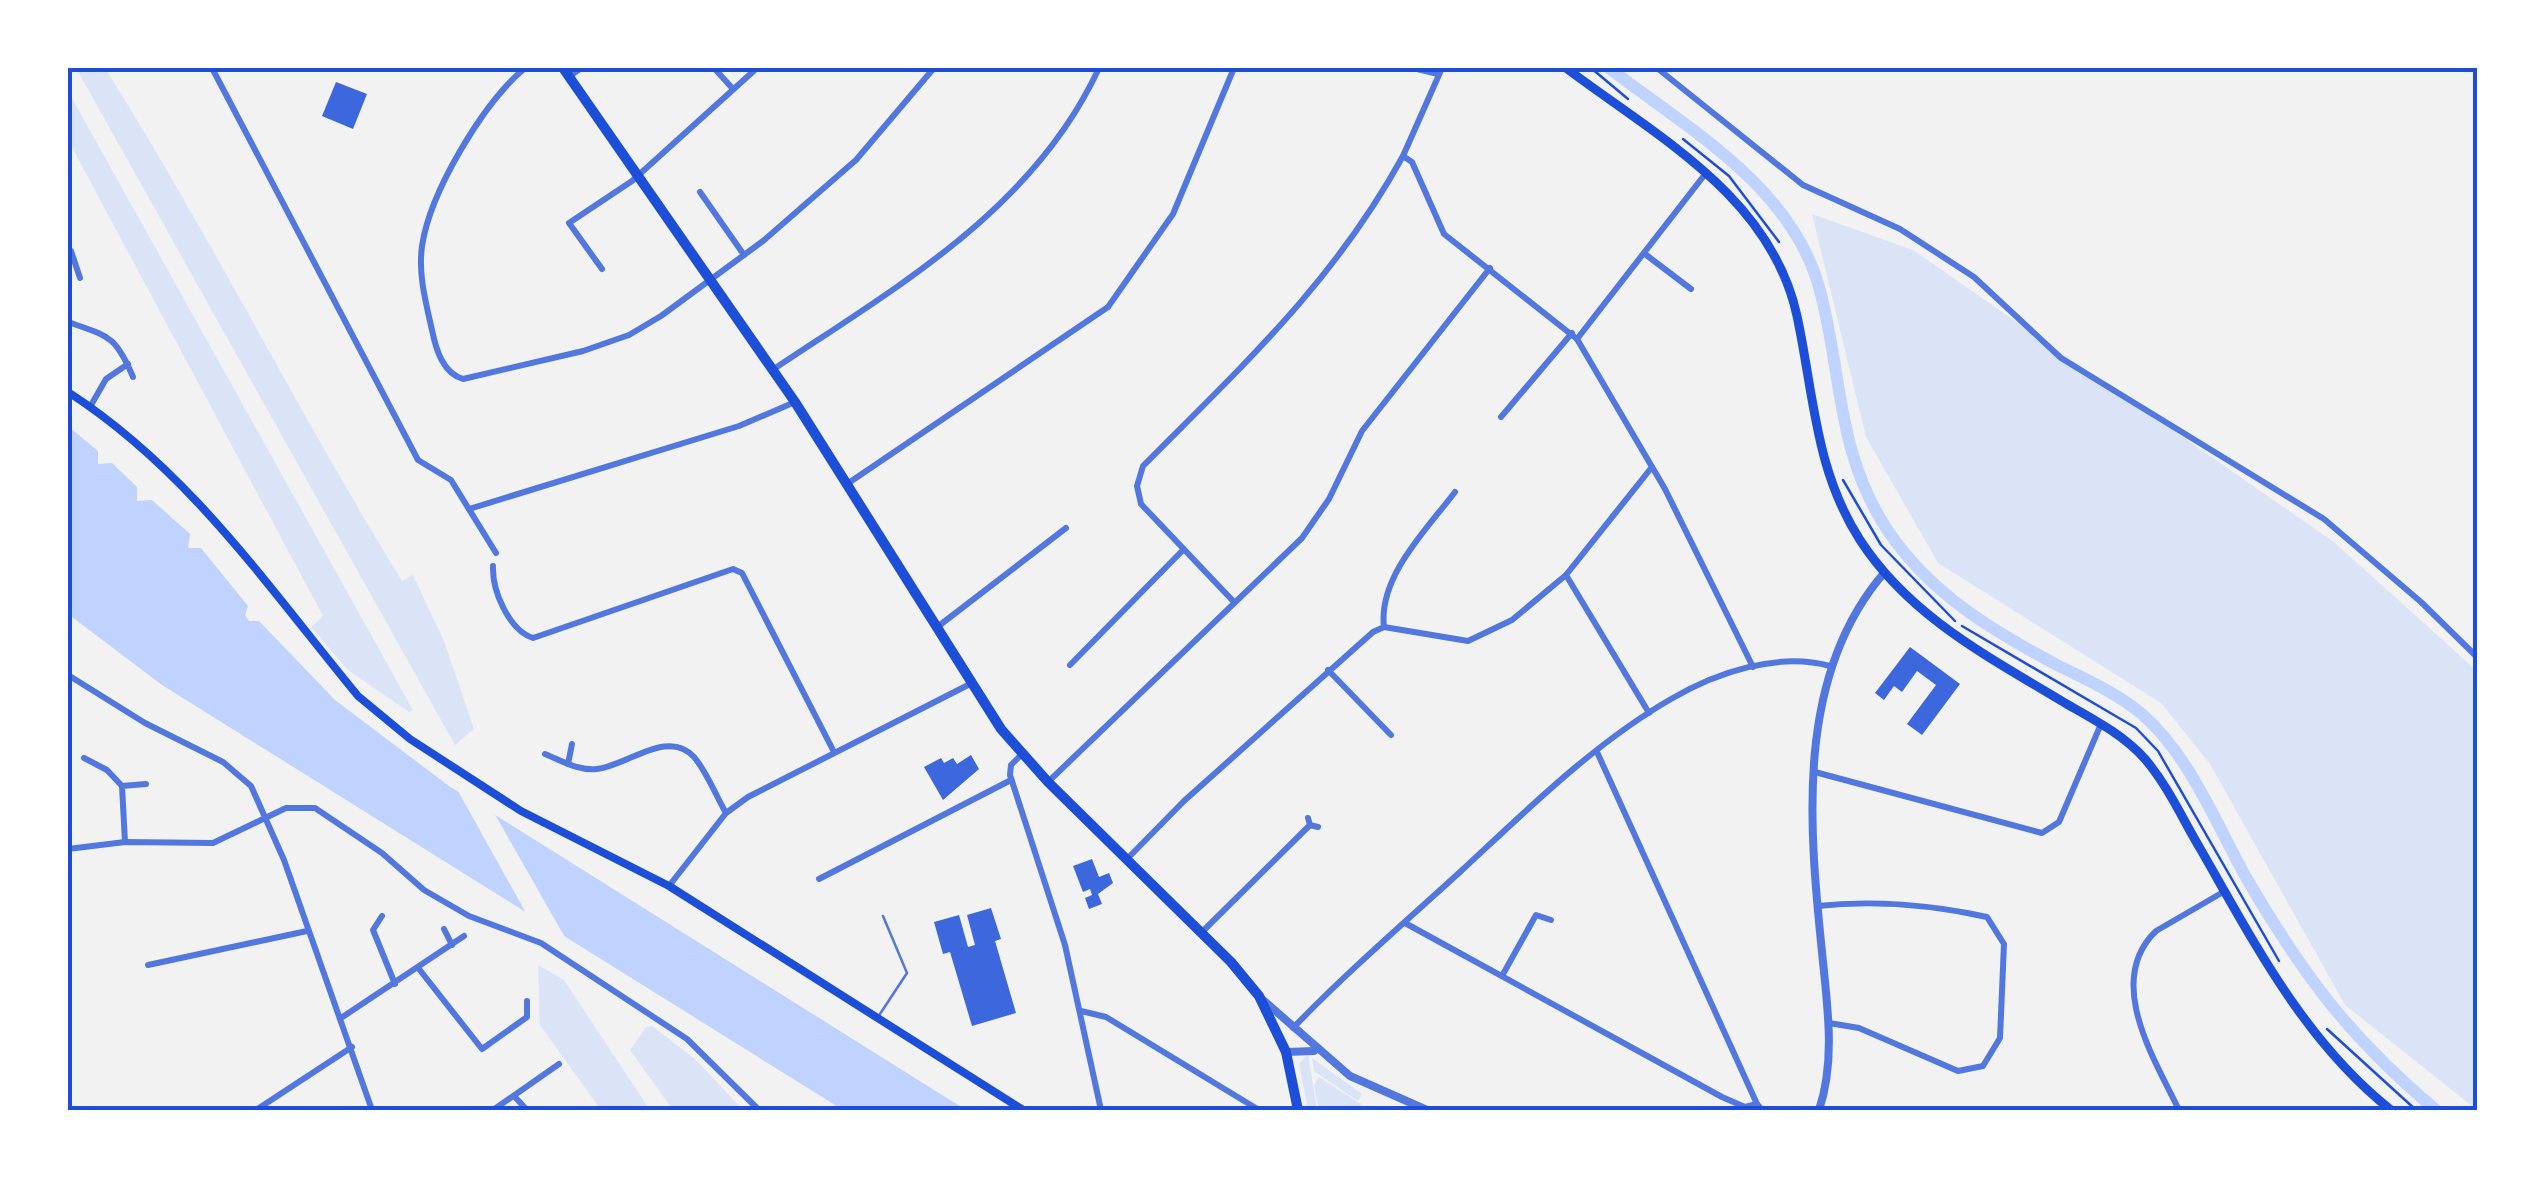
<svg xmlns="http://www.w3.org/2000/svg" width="2545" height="1178" viewBox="0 0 2545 1178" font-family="Arial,sans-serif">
<rect width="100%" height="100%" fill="#f2f2f2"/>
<g fill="#dbe4f7">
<path d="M 76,68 L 105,68 C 210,235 298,412 402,581 L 413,575 L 444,641 L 474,729 L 455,745 Z"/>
<path d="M 68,91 L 413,710 L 409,712 L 348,670 L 311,627 L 323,616 L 68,140 Z"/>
<path d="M 1812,214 L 1913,250 L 2334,542 L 2477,671 L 2477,1110 L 2345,1005 L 2210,764 L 2161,703 L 1938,563 L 1866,437 Z"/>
<path d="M 538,965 L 564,980 L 650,1110 L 601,1110 L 540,1025 Z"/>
<path d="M 652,1026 L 695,1059 L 743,1110 L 673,1110 L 630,1050 L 646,1027 Z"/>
<path d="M 1308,1054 L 1317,1110 L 1308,1110 L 1299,1064 Z"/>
<path d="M 1312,1058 L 1362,1094 L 1358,1101 L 1314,1071 Z"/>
<path d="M 1319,1077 L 1370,1110 L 1319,1110 L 1314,1085 Z"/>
</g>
<path fill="#bfd3fe" d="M 68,426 L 98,451 L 98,464 L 112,463 L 137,487 L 137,501 L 152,500 L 190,534 L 188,548 L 201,548 L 248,606 L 245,615 L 249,621 L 259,621 L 335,700 L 449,786 L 966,1110 L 843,1110 L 162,685 L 68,614 Z"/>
<path fill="#f2f2f2" d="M 453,782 L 489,804 L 571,948 L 532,924 Z"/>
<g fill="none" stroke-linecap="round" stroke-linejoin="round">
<path stroke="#bfd3fe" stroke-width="12" d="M 1609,68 C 1687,128 1791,186 1819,287 C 1843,374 1835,451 1888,531 C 1931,594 1991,630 2057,665 C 2085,679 2117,693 2142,714 C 2190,756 2216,824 2247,879 C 2303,975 2350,1038 2436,1110"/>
</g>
<g fill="#3d67dc">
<path d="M 336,82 L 367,94 L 353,129 L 322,116 Z"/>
<path d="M 1910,647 L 1960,684 L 1922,735 L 1907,724 L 1936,685 L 1917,671 L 1902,692 L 1894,686 L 1884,700 L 1875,693 Z"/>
<path d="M 971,755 L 979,769 L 943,800 L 924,767 L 941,758 L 944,763 L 953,758 L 957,764 Z"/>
<path d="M 1092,859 L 1099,877 L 1109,873 L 1113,883 L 1098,894 L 1102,904 L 1089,909 L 1085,898 L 1092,895 L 1090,889 L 1083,892 L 1073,866 Z"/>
<path d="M 991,908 L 1001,939 L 995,941 L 1016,1013 L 972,1026 L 950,952 L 943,954 L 934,922 L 959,915 L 968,947 L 975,945 L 967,915 Z"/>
</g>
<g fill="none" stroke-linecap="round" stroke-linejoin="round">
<g stroke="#1d4ed8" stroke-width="2.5">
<path d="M 1591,68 L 1628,99"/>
<path d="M 1683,139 L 1729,176 L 1779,242"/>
<path d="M 1843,480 L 1881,545 L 1955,621"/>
<path d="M 1962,626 L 2136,728 L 2158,751 L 2279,961"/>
<path d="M 2327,1029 L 2416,1110"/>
</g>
<path stroke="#5277de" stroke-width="2.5" d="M 878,1017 L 907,973 L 883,916"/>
<g stroke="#5277de" stroke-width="6">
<path d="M 212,68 L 418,460 L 451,480 L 496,553"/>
<path d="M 525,68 C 483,103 430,192 422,246 C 418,275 426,303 432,330 C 436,350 443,373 463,379 L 583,351 L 629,335 L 661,316 L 763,241 L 856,160 L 934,68"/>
<path d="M 714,68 L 733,89"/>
<path d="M 1413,68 L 1438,74"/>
<path d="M 1442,68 L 1403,156 L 1412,162 L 1444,234 L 1577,339 L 1665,489 L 1753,667"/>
<path d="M 1657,68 L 1803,185 L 1900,229 L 1974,277 L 2061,358 L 2324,519 L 2421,602 L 2478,658"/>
<path d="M 570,76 L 581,68"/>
<path d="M 700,192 L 744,255"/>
<path d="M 71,251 L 80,278"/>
<path d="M 1645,254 L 1691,289"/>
<path d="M 602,269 L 569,223 L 632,181 L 757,68"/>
<path d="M 68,322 C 107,336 115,334 133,377"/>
<path d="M 1577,339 L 1706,173"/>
<path d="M 774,369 C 898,286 1034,209 1099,68"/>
<path d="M 90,407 L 106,379 L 128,364"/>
<path d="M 1501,417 L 1572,333"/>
<path d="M 847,484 L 1108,307 L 1173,214 L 1234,68"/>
<path d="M 469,509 L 739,426 L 795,402"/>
<path d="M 493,566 C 492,591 509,630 533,638 L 733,569 L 742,573 L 834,752"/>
<path d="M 1234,602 L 1141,504 L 1137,486 L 1143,466 C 1244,364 1333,283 1403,156"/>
<path d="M 1384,627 L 1468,641 L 1512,620 L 1566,575"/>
<path d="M 936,628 L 1066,528"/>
<path d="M 1070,665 L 1183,550"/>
<path d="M 1328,670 L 1391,735"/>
<path d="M 68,675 L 145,723 L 223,762 L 251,786 L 284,860 L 372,1110"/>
<path d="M 1649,713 L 1566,575 L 1652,467"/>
<path d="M 1597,752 L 1757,1104"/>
<path d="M 545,754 C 562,761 578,771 597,769 C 627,766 668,728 694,757 C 707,772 716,796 726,813"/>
<path d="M 1022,754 L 1011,765 L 1010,775 L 1065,945 L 1101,1110"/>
<path d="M 84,758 L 107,770 L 122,786"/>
<path d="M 568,764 L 572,744"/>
<path d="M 1815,772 L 2042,833 L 2059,822 L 2101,724"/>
<path d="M 1048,782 L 1302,538 L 1329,499 L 1362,431 L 1490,268"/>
<path d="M 1308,818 L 1310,825 L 1318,827"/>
<path d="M 125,842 L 122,786 L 146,784"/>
<path d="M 68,849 L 125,842 L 213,843 L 286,808 L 315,808 L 382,853 L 424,890 L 469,916 L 541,943 L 687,1039 L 759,1110"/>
<path d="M 1127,859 L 1184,801 L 1373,632 L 1384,627 C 1378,577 1427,529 1455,492"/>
<path d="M 819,879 L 1011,780"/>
<path d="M 669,886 L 726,813 L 748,797 L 972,683"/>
<path d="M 1817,906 C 1872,900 1933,905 1987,917 L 2004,944 L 2000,1038 L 1983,1066 L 1958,1071 L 1859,1028 L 1829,1023"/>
<path d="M 382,916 L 373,930 L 395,984"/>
<path d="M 1405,923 L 1722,1097 L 1745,1107 L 1757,1104 L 1762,1110"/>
<path d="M 444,929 L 452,945"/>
<path d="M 1202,932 L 1310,825"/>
<path d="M 148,965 L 307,931"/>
<path d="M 419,969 L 482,1049 L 527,1017 L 527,1001"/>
<path d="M 1502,976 L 1536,915 L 1551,920"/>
<path d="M 1081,1011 L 1106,1017 L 1259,1110"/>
<path d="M 341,1018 L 464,936"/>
<path d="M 1293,1028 C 1346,973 1404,923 1460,872 C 1526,811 1593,744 1671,699 C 1717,672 1778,652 1830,666"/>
<path d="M 514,1096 L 527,1110"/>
<path d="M 256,1110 L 352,1047"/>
<path d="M 493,1110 L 559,1064"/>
<path d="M 2179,1110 C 2155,1060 2104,981 2156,931 L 2225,891"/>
</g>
<g stroke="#5277de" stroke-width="8">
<path d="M 1263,1000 L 1350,1076 L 1427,1110"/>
<path d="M 1286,1052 L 1314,1051"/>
<path d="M 1819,1110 C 1836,1060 1827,1004 1822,952 C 1809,826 1795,676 1884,573"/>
</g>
<path stroke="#1d4ed8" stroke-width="8" d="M 68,392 C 189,470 268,587 358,696 L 410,739 L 521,811 L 669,886 L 1023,1110"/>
<path stroke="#1d4ed8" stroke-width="9" d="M 1566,68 C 1656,136 1771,196 1797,316 C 1814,395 1815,470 1860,540 C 1910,617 1989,657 2065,703 C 2093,719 2124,735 2145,759 C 2168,786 2183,820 2201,850 C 2255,944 2305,1042 2391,1110"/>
<path stroke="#1d4ed8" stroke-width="10" d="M 563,68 L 795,402 L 1001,729 L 1048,782 L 1231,962 L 1259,996 L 1286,1052 L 1298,1110"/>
</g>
<rect width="2545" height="1178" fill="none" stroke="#ffffff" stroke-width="140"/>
<rect x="70" y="70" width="2405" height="1038" fill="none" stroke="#1d4ed8" stroke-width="4"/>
</svg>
